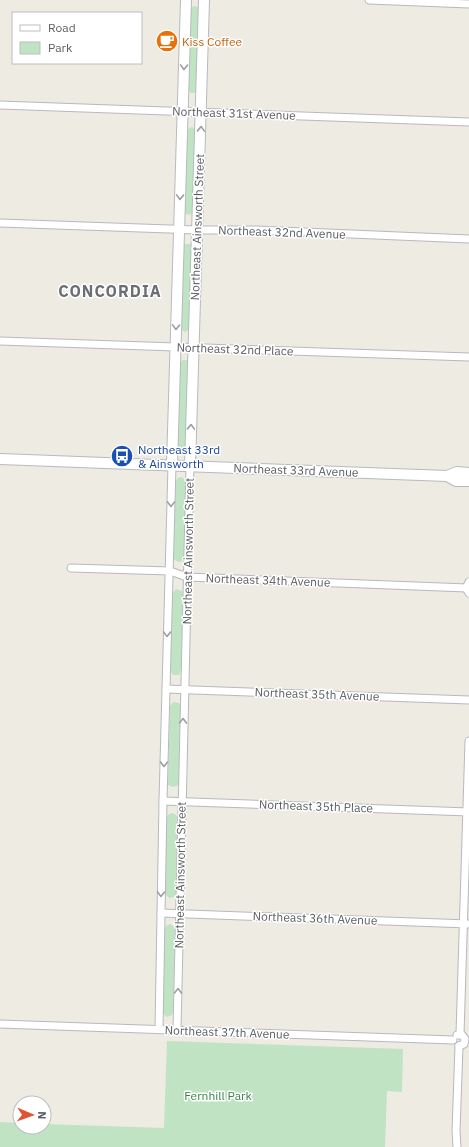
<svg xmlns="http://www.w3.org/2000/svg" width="469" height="1147" viewBox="0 0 469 1147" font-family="'IBM Plex Sans',sans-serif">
<rect width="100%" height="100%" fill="#edebe2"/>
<g fill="#bfe3c3">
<path d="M 195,6 L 200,8 L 198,90 L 194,93 L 191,93 L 188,90 L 190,10 L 192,7 Z"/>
<path d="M 192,127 L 197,130 L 194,212 L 189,215 L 184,213 L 186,130 Z"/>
<path d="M 183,244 L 193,244 L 190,327 L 189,330 L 185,332 L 182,330 L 180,326 Z"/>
<path d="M 183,360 L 187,360 L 188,362 L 186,449 L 184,451 L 180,452 L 177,450 L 179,363 Z"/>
<path d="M 181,477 L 185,479 L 186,483 L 184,560 L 179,562 L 173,559 L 176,481 L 178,478 Z"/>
<path d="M 176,589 L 182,591 L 183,595 L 181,670 L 179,675 L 173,675 L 170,670 L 172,594 Z"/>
<path d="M 173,702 L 179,703 L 180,705 L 179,785 L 173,787 L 168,785 L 170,706 Z"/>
<path d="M 173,813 L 176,815 L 178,818 L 176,896 L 170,898 L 164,894 L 167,817 L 169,814 Z"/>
<path d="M 170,924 L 173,926 L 175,929 L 173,1011 L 172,1015 L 167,1017 L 163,1014 L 162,1010 L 165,929 L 166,926 Z"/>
<path d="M 167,1041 L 403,1049 L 402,1092 L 387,1091 L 385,1147 L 0,1147 L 0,1122 L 20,1123 L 20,1127 L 44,1127 L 44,1124 L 164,1128 Z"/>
</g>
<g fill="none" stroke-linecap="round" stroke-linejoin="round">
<g stroke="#b7b9be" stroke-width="9">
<g id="street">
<path d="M 369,0 L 469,4"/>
<path d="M 0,105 L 469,122"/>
<path d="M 0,223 L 197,230 L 257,230 L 469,239"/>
<path d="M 0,341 L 469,357"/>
<path d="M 71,568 L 170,571 L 187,577 L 467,588"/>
<path d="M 469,582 L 466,588 L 469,593"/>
<path d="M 166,689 L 469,700"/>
<path d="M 163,801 L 469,812"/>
<path d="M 161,913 L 469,924"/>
<path d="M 0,1024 L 453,1040"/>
<path d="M 159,1029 L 163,801 L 172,465"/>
<path d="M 177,1030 L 190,466"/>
<path d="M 460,1034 L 469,741"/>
<path d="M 457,1035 L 462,1035 L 465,1039 L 464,1044 L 459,1046"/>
<path d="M 457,1147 L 456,1131 L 459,1046"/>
</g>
</g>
<g stroke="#b8bac0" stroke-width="12">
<g id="secondary">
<path d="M 0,459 L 447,476 L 457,472 L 469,473"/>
<path d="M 172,465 L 186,0"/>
<path d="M 190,466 L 204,0"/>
<path d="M 447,476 L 456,481 L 469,481"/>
</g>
</g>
<use href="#street" stroke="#fff" stroke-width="7"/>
<use href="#secondary" stroke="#fff" stroke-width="10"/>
</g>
<defs><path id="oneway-chevron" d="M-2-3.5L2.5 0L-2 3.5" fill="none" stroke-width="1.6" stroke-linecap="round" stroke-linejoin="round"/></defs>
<g stroke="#9c9ea1">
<use href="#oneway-chevron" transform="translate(184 67) rotate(92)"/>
<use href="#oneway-chevron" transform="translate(201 129) rotate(-88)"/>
<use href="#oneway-chevron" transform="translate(180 197) rotate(92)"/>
<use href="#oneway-chevron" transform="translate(176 327) rotate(92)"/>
<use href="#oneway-chevron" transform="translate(191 427) rotate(-88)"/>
<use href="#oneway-chevron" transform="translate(171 504) rotate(91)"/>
<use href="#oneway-chevron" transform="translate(167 634) rotate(92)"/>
<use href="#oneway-chevron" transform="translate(183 721) rotate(-89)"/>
<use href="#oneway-chevron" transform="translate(164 764) rotate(91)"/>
<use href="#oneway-chevron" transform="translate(161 894) rotate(91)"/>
<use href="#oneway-chevron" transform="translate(178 991) rotate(-89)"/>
</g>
<defs>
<g id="cafe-disc" transform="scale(1.15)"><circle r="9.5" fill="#e8710a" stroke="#fff"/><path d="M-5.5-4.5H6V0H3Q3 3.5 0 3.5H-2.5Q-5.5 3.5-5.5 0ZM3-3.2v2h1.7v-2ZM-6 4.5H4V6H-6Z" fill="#fff"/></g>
<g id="bus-disc" transform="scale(1.15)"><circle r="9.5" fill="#1a4fb4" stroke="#fff"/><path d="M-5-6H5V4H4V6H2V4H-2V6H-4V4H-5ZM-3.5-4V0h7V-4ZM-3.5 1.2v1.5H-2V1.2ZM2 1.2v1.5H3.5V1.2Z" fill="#fff"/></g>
</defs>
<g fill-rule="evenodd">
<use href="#cafe-disc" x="167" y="41"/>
<use href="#bus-disc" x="122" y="456"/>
</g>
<g text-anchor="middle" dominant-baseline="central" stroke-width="3" stroke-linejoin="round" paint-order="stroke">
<g font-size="12" fill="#c56008" stroke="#fff" text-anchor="start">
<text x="182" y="41">Kiss Coffee</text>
</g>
<g font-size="12" fill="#5a5d62" stroke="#fff">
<text transform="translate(234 113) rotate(2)">Northeast 31st Avenue</text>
<text transform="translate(197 227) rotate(-88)">Northeast Ainsworth Street</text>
<text transform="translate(282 232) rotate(2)">Northeast 32nd Avenue</text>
<text transform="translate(235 349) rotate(2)">Northeast 32nd Place</text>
<text transform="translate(296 470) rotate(2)">Northeast 33rd Avenue</text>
<text transform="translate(188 551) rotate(-89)">Northeast Ainsworth Street</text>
<text transform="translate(268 580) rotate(2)">Northeast 34th Avenue</text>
<text transform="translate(317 694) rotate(2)">Northeast 35th Avenue</text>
<text transform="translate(316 806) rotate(2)">Northeast 35th Place</text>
<text transform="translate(180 875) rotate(-89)">Northeast Ainsworth Street</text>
<text transform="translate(315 918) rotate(2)">Northeast 36th Avenue</text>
<text transform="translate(227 1032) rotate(2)">Northeast 37th Avenue</text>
</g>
<g font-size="12" fill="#164399" stroke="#fff" text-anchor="start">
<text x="138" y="449">Northeast 33rd<tspan x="138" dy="14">&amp; Ainsworth</tspan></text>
</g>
<g font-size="12" fill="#388343" stroke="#fff">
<text x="218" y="1095">Fernhill Park</text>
</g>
<g font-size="16" font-weight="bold" letter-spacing="1" fill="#6b6f74" stroke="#fff">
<text x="110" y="291">CONCORDIA</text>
</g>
</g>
<rect x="12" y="12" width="130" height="52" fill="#ffffff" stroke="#bdbec0"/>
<rect x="20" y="25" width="20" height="6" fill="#ffffff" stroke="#bdbec0"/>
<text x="48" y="32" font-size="12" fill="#5a5d62">Road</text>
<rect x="20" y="42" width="20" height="12" fill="#bfe3c3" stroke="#bdbec0"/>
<text x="48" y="52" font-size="12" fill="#5a5d62">Park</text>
<g transform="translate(32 1115) rotate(92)"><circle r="19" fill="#ffffff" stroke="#bdbec0"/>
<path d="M0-3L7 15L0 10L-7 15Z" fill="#e15333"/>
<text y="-6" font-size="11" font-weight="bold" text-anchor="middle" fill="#5a5d62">N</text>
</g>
</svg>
